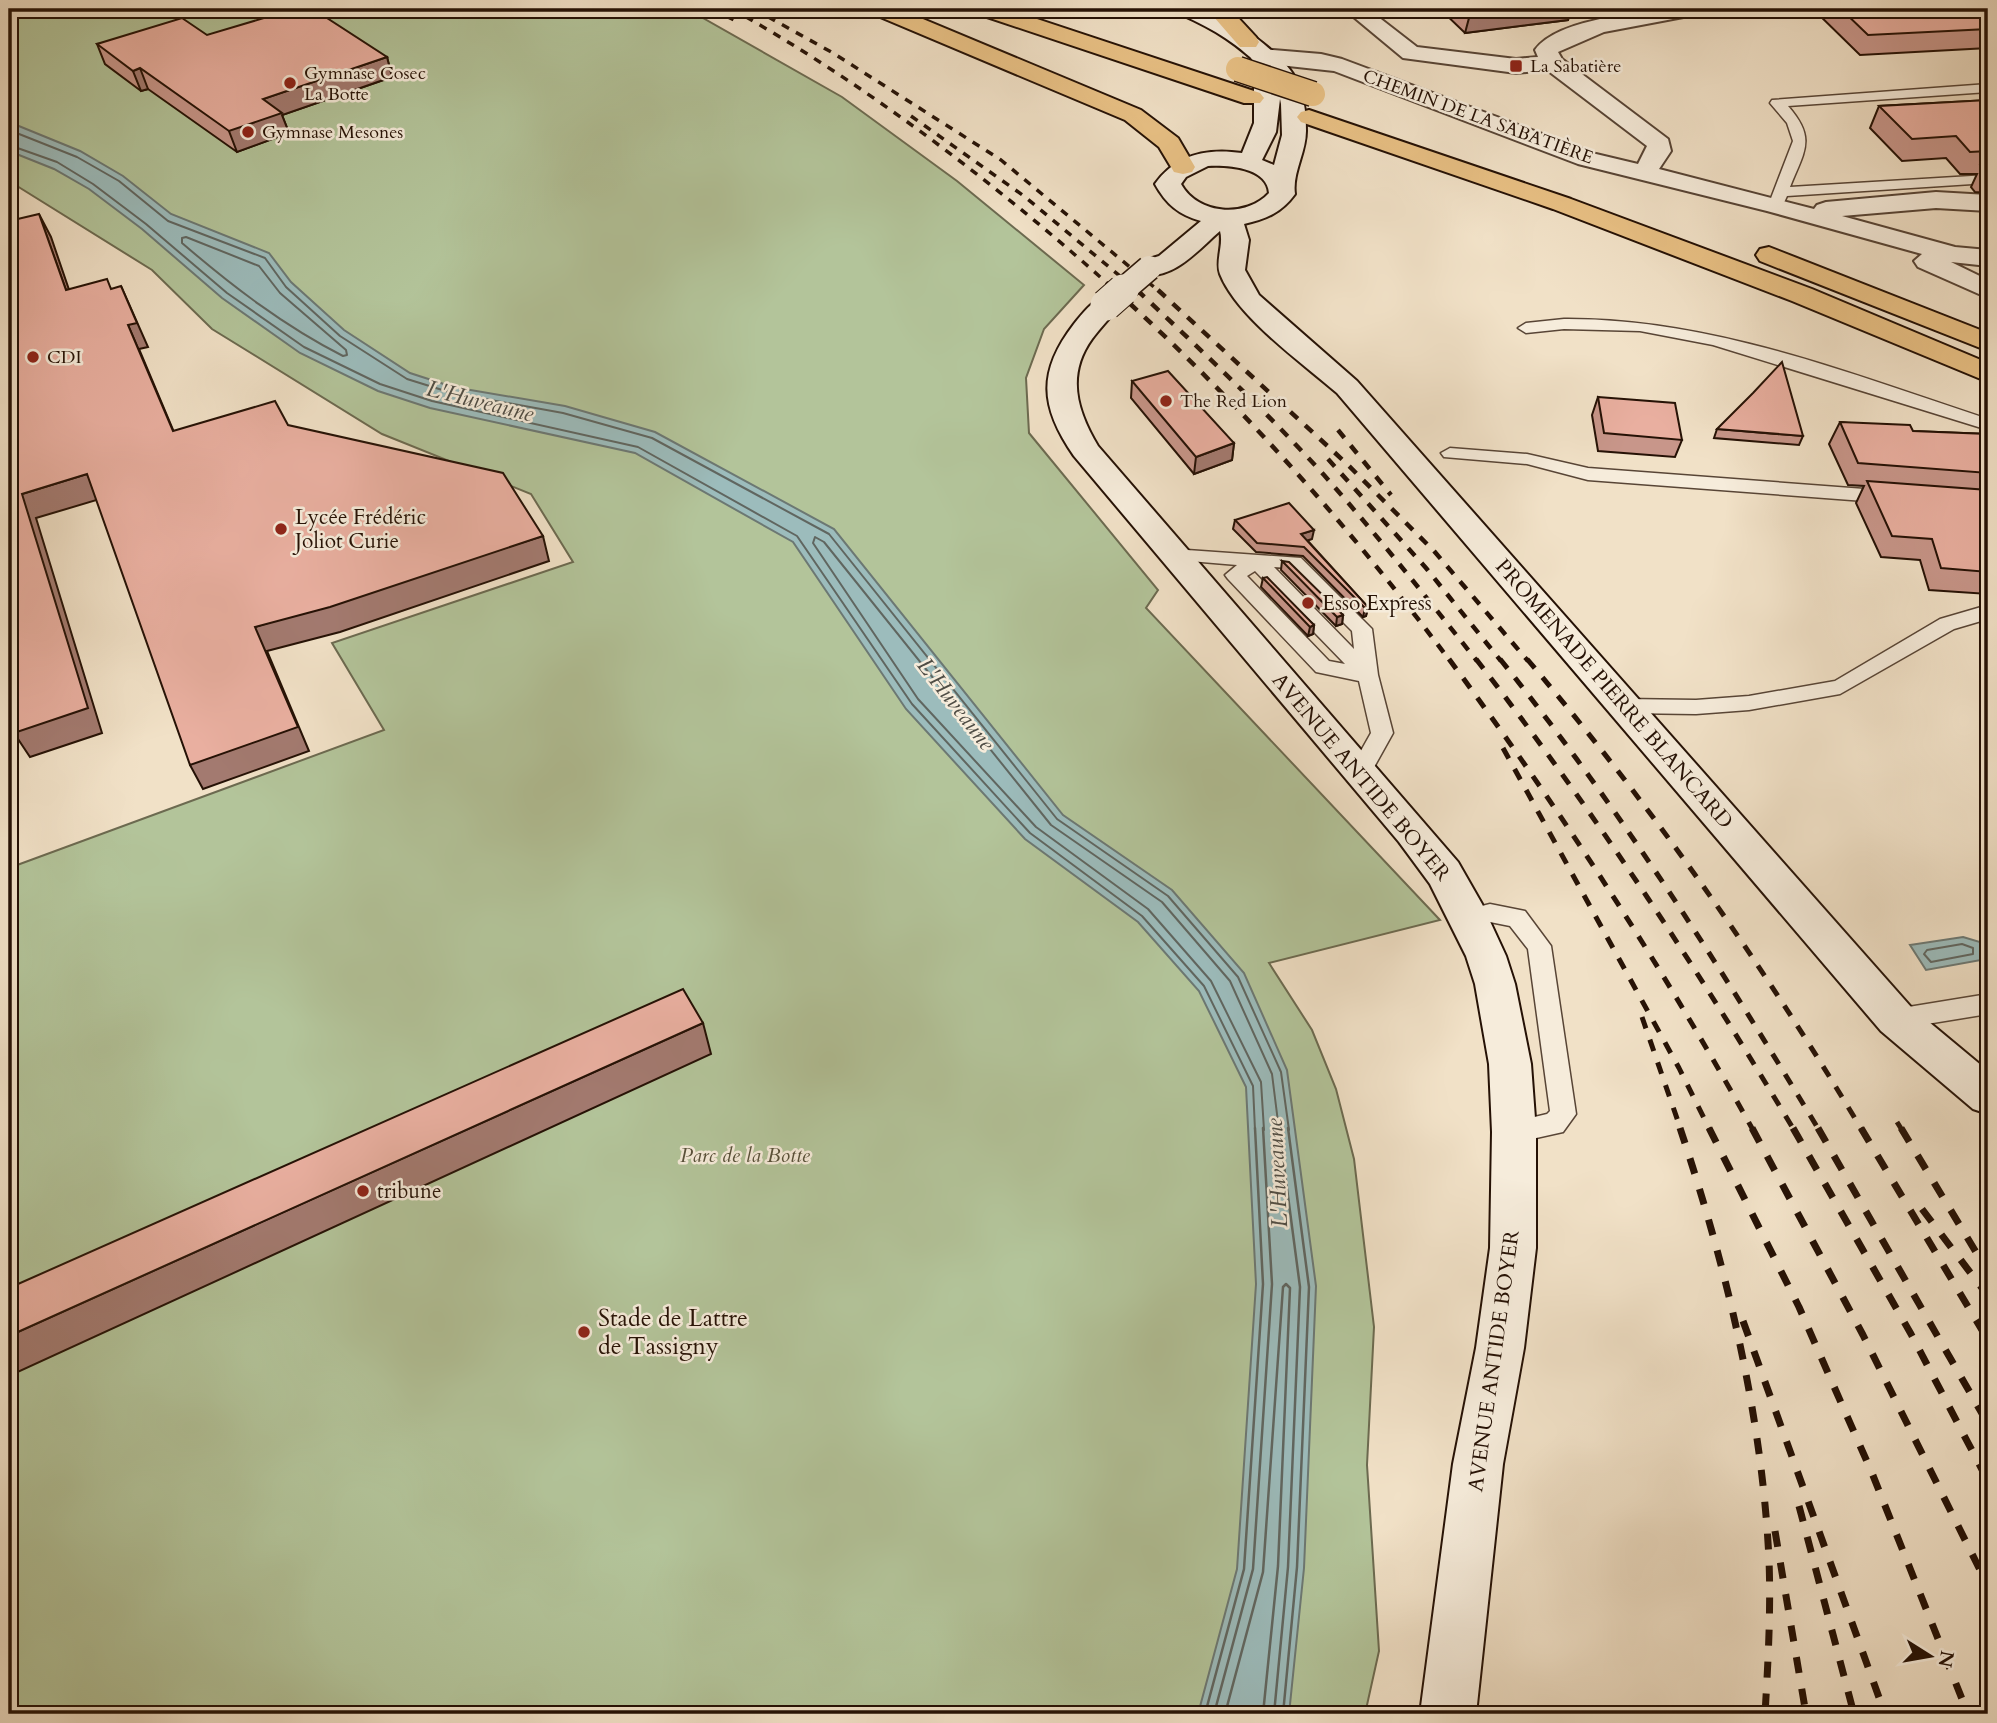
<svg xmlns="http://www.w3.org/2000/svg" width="1997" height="1723" viewBox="0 0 1997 1723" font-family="Cardo,serif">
<rect width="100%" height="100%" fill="#f1e1c7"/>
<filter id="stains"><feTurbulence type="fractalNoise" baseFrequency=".00286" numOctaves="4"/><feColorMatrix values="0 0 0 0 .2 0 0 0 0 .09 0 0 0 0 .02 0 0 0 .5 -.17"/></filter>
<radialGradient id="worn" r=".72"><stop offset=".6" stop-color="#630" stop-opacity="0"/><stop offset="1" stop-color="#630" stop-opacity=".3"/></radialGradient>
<path fill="#b3c49a" stroke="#6c6a50" stroke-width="2" d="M 9,9 L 687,9 L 842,97 L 957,181 L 1084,285 L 1044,329 L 1026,378 L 1029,433 L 1158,590 L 1146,608 L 1440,920 L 1269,963 L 1312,1030 L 1336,1089 L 1354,1159 L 1374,1327 L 1367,1465 L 1379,1651 L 1365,1714 L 9,1714 L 9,868 L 384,730 L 332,643 L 573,562 L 531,494 L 382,434 L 212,329 L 152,270 L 9,181 Z"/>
<g fill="#9cbcbc" stroke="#6c7873" stroke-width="2">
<path d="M 9,122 L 80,151 L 123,176 L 171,214 L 269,253 L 291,282 L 344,330 L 410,373 L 453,387 L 565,406 L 655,432 L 834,529 L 1063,815 L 1172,890 L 1244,973 L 1287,1070 L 1316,1286 L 1304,1568 L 1289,1714 L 1198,1714 L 1237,1569 L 1256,1284 L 1246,1087 L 1199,991 L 1138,922 L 1025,839 L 906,709 L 793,542 L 635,453 L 430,408 L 378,391 L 300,353 L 222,298 L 142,229 L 89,189 L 54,169 L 9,151 Z"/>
<path d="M 1963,937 L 1980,942 L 1986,950 L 1980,956 L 1981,960 L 1926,970 L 1910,945 Z"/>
</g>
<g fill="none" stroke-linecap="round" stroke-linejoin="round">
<g stroke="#606660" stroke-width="2">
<path d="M 9,130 L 77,157 L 119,181 L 168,221 L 265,258 L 286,287 L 340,336 L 407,379 L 452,393 L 563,413 L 652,438 L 829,534 L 1057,819 L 1168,896 L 1238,977 L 1281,1072 L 1289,1130"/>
<path d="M 9,145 L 57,162 L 93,184 L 146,224 L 227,293 L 304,347 L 380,384 L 432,401 L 638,447 L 797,536 L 912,704 L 1030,833 L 1142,916 L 1204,986 L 1253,1086 L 1255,1130"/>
<path d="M 186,237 L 259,266 L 280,293 L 346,350 L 347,355 L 343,356 C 284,326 232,286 182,243 L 182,238 Z"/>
<path d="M 1962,944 L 1973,948 L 1973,954 L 1931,962 L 1924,954 L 1927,950 Z"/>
<path d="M 1264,1130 L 1261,1082 L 1211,981 L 1148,909 L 1036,827 L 918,699 L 813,543 L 815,537 L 824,542 L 1051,825 L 1162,902 L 1230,981 L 1272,1074 L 1279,1130"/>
</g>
<g stroke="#606660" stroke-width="2.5">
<path d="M 1205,1714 L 1244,1569 L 1263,1284 L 1255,1128"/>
<path d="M 1214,1714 L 1253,1569 L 1272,1284 L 1263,1128"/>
<path d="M 1225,1714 L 1263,1572 L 1283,1287 L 1286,1284 L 1290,1288 L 1278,1566 L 1263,1714"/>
<path d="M 1274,1714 L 1288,1567 L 1300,1287 L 1279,1128"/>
<path d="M 1283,1714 L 1297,1567 L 1309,1287 L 1288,1128"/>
</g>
<g stroke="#584536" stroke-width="3">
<g id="lane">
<path d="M 1988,84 L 1988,92 L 1788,106 C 1817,139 1804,151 1790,187 L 1988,175 L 1988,183 L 1787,196 L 1781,209 L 1771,209 L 1768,206 L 1793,141 L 1787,123 L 1770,103 L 1772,100 Z"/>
<path d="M 1564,319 C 1711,318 1851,374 1988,419 L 1988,430 L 1713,345 L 1640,331 L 1564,329 L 1526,333 L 1518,328 L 1526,323 Z"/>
<path d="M 1450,448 L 1527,454 L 1588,468 L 1891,491 L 1900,497 L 1891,503 L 1588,480 L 1527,464 L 1444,457 L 1441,453 Z"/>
<path d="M 1173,549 L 1301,558 L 1372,629 L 1378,675 L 1393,733 L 1368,778 L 1360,780 L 1352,778 L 1349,772 L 1371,733 L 1359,681 L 1316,672 L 1228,579 L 1225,575 L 1237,565 L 1166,559 L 1163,555 L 1166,551 ZM 1274,567 L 1289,568 L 1352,631 L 1354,649 ZM 1255,571 L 1345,664 L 1329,661 L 1247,576 Z"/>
<path d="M 1988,605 L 1988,619 L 1954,629 L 1840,694 L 1749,710 L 1696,714 L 1625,713 L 1618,711 L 1615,706 L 1618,701 L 1625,699 L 1696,700 L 1749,696 L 1835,681 L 1940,619 Z"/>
<path d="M 1490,904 L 1525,911 L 1551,946 L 1576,1114 L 1563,1132 L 1514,1143 L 1505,1140 L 1501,1132 L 1505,1124 L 1547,1114 L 1550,1111 L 1528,949 L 1510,926 L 1490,922 L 1469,927 L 1461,925 L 1457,918 L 1461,911 Z"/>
<path d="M 1988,994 L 1988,1014 L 1896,1029 L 1887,1026 L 1884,1019 L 1887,1012 L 1896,1009 Z"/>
</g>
</g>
<g stroke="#584536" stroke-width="4">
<path id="street" d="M 1344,9 L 1368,9 L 1417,47 L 1516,59 L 1538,57 L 1535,50 C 1559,15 1665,9 1705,9 L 1702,14 L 1694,15 L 1604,32 L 1558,52 L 1562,59 L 1668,139 L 1671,151 L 1659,169 L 1814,209 L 1817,205 L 1826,202 L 1936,192 L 1988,195 L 1988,211 L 1936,208 L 1842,216 L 1955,247 L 1988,250 L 1988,266 L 1951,262 L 1988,280 L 1988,298 L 1918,267 L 1914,261 L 1922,254 L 1767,211 L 1578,164 L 1334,71 L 1261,63 L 1253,61 L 1250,56 L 1253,51 L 1261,49 L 1321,54 L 1342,59 L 1596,154 L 1638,164 L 1647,146 L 1547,70 L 1516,73 L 1403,58 Z"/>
</g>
<g stroke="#251105" stroke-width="4">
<g id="secondary">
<path d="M 1177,9 C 1185,9 1196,7 1204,9 C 1228,13 1281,54 1293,74 C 1304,91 1306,112 1306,131 C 1306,153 1292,173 1295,194 C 1281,213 1266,219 1244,224 L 1249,240 L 1245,270 L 1259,295 L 1357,381 L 1911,1007 L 1988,1071 L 1988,1114 L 1973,1109 L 1881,1031 L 1337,393 C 1301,362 1237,317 1220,274 C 1215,261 1224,245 1220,231 C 1198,250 1172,282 1140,274 L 1136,268 L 1140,262 L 1159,256 L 1201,221 C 1179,215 1166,204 1155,184 C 1176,154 1207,148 1242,153 L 1254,123 L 1254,79 L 1258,74 L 1266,72 C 1238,44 1216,30 1180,14 ZM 1280,99 L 1281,104 L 1282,135 L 1274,165 L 1262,160 L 1276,132 ZM 1208,166 C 1227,165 1267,167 1269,193 C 1246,218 1198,215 1181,184 L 1186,177 Z"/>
<path d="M 1106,297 L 1116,299 L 1120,305 C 1111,317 1101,327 1092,339 C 1066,375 1077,411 1098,446 L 1458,862 L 1482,904 L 1506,956 L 1515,984 L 1531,1064 L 1536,1132 L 1536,1248 L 1524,1348 L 1503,1464 L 1476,1714 L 1420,1714 L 1453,1464 L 1476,1348 L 1490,1248 L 1492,1132 L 1489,1064 L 1475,984 L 1466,956 L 1430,884 L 1399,842 L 1074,456 C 1040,407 1037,372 1074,324 C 1083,313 1092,300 1106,297 Z"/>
</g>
</g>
<g stroke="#251105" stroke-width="4">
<g id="highway">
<path d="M 870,9 L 899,9 L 1141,110 L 1178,138 L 1195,167 L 1192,172 L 1183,174 L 1174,172 L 1159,147 L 1125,120 L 873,14 Z"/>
<path d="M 975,9 L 1007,9 L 1260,93 L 1264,98 L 1260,103 L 1244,103 L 978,14 Z"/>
<path d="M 1207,9 L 1230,9 L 1256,37 L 1259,42 L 1256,47 L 1240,47 Z"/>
<path d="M 1309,110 L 1571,199 L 1812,289 L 1988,363 L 1988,382 L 1792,301 L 1553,209 L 1301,122 L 1297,117 L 1301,112 Z"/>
<path d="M 1769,247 L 1988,333 L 1988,351 L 1760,261 L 1756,255 L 1760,249 Z"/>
</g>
</g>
<use href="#lane" fill="#f6ecdb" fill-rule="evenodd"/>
<use href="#street" fill="#f6ecdb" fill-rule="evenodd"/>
<use href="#secondary" fill="#f6ecdb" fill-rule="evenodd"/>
<use href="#highway" fill="#e8c084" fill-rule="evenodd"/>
<g stroke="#251105" stroke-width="3.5" stroke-dasharray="8 8" stroke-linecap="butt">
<path d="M 712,9 L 740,23"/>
<path d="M 732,9 C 866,84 1003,189 1117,292"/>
<path d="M 754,9 L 833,53 L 1001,160 L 1160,292"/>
<path d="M 911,116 L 1024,196 L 1139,292"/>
</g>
<g stroke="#251105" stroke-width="4.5" stroke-dasharray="10 10" stroke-linecap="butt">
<path d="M 1115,290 C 1240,403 1350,527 1450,661"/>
<path d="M 1137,290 C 1201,350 1265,410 1324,475 C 1377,535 1427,598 1477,661"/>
<path d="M 1158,290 L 1346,463 L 1434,551 L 1528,661"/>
<path d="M 1338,430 L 1391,495"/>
<path d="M 1328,459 L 1426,568 L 1501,661"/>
</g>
<g stroke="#251105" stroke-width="5" stroke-dasharray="12 12" stroke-linecap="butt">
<path d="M 1449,659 C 1560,809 1662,966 1753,1130"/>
<path d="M 1476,659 C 1592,808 1697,968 1794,1130"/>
<path d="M 1500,659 C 1619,807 1721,968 1819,1130"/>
<path d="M 1527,659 C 1652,806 1763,965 1862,1130"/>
<path d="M 1503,748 L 1679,1068 L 1710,1130"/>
<path d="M 1642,1017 L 1681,1130"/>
<path d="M 1897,1122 L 1902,1130"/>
</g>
<g stroke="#251105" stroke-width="7" stroke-dasharray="16 16" stroke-linecap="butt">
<path d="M 1680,1128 C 1726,1266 1762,1413 1769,1560 C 1771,1611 1768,1663 1765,1714"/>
<path d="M 1709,1128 L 1799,1307 L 1872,1473 L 1968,1714"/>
<path d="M 1752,1128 L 1863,1335 L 1988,1586"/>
<path d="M 1793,1128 L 1911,1334 L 1988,1481"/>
<path d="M 1818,1128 L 1988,1424"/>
<path d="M 1861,1128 L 1988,1340"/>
<path d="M 1901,1128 L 1988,1272"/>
<path d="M 1922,1209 L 1988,1296"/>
<path d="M 1743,1321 L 1885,1714"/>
<path d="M 1799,1506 L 1854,1714"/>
<path d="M 1775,1531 L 1806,1714"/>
</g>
<g stroke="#251105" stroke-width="27" stroke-linecap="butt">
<path id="secondary-bridge-far1" d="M 1121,292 L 1149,268"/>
</g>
<g stroke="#251105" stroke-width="33" stroke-linecap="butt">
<path id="secondary-bridge" d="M 1106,305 L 1123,290"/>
</g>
<g stroke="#251105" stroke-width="27" stroke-linecap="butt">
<path id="highway-bridge" d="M 1238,69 L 1313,94"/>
</g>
<use href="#secondary-bridge-far1" stroke="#f6ecdb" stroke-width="24"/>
<use href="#secondary-bridge" stroke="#f6ecdb" stroke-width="31"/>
<use href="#highway-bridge" stroke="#e8c084" stroke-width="24"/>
</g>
<g fill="#c8968a" stroke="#251105" stroke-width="2">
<path d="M 1440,9 L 1571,9 L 1568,20 L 1465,33 Z"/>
<path d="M 1813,9 L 1988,9 L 1988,48 L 1860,55 Z"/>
<path d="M 207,35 L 387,57 L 392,77 L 282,115 L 289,133 L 237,152 L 148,89 L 141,91 L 105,64 L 97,44 Z"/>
<path d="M 1988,100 L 1988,193 L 1975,192 L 1971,187 L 1977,174 L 1960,174 L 1946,158 L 1902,161 L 1870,128 L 1879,106 Z"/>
<path d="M 1132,381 L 1234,443 L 1232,460 L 1194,474 L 1131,398 Z"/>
<path d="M 1598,397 L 1682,440 L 1675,457 L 1598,451 L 1592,415 Z"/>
<path d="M 1840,422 L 1913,431 L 1988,434 L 1988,594 L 1929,590 L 1920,560 L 1881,557 L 1856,503 L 1864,486 L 1848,485 L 1829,444 Z"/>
<path d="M 1717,429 L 1803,436 L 1799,445 L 1714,438 Z"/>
<path d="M 1235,520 L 1312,539 L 1307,540 L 1368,607 L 1366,616 L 1363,617 L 1303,556 L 1256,552 L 1233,529 Z"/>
<path d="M 1282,561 L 1343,615 L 1342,624 L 1336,626 L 1281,570 Z"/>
<path d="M 1263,578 L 1314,625 L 1313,634 L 1308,636 L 1261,587 Z"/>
</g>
<g fill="#a37a70" stroke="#251105" stroke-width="2">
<path d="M 1390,9 L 1413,9 L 1389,12 Z"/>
<path d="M 1537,9 L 1571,9 L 1568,20 L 1465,33 L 1469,18 Z"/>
<path d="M 387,57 L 392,77 L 282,115 L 289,133 L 237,152 L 229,131 L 263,99 Z"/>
<path d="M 140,68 L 148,89 L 141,91 L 133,71 Z"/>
<path d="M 39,214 L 51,237 L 77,313 L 66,290 Z"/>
<path d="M 121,286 L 148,347 L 139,349 L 184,456 L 128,325 Z"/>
<path d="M 1234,443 L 1232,460 L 1194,474 L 1196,457 Z"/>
<path d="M 87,474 L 100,499 L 36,518 L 102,733 L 30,757 L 14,733 L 22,494 Z"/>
<path d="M 1314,530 L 1312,539 L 1300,543 L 1301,534 Z"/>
<path d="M 543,536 L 549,561 L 340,632 L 267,651 L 309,751 L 203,789 L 190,765 L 255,627 Z"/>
<path d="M 1368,607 L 1366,616 L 1363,617 L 1365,608 Z"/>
<path d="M 1343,615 L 1342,624 L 1336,626 L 1337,617 Z"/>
<path d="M 1314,625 L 1313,634 L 1308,636 L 1310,627 Z"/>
<path d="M 703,1023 L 711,1054 L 9,1376 L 9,1336 Z"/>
</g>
<g fill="#e9afa0" stroke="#251105" stroke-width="2">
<path d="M 294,9 L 313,9 L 387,57 L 263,99 L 282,113 L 229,131 L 140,68 L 133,71 L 97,44 L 182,18 L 207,35 Z"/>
<path d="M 1459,9 L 1537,9 L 1469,18 Z"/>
<path d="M 1841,9 L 1988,9 L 1988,29 L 1868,35 Z"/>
<path d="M 1988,100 L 1988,151 L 1970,152 L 1956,136 L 1912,139 L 1879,106 Z"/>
<path d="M 1988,164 L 1988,170 L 1986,169 L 1981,165 Z"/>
<path d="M 39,214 L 66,290 L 107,279 L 111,289 L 121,286 L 137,323 L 128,325 L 173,431 L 275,401 L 288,425 L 503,473 L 543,536 L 330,607 L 255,627 L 298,727 L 190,765 L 87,474 L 22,494 L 88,708 L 14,733 L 9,716 L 9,221 Z"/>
<path d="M 1782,362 L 1803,436 L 1717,429 L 1753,393 Z"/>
<path d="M 1168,371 L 1234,443 L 1196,457 L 1132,381 Z"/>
<path d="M 1598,397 L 1675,403 L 1682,440 L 1604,433 Z"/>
<path d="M 1840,422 L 1910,425 L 1913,431 L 1988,434 L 1988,473 L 1858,463 Z"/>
<path d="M 1867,481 L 1988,490 L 1988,572 L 1941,568 L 1932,539 L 1892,536 Z"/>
<path d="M 1289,503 L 1314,530 L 1301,534 L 1368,607 L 1365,608 L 1304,547 L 1257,543 L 1235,520 Z"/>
<path d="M 1282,561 L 1289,562 L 1343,615 L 1337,617 Z"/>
<path d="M 1267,577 L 1314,625 L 1310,627 L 1263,578 Z"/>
<path d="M 683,989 L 703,1023 L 9,1336 L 9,1288 Z"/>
</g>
<g fill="#8f2418" stroke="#f6ecdb" stroke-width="2.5">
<rect x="1509" y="59" width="14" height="14" rx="3.5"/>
<circle cx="290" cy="83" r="7"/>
<circle cx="248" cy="132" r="7"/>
<circle cx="33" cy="357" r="7"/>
<circle cx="1166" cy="401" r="7"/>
<circle cx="281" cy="529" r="7"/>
<circle cx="1308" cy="603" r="7"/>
<circle cx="363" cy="1191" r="7"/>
<circle cx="584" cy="1332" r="7"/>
</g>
<g text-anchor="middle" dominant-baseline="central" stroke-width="5" stroke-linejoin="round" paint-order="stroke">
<g font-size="18" fill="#251105" stroke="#f6ecdb" text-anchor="start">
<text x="1530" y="66">La Sabatière</text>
<text x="304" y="73">Gymnase Cosec<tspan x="304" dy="21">La Botte</tspan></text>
<text x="262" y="132">Gymnase Mesones</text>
<text x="47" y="357">CDI</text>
<text x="1180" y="401">The Red Lion</text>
</g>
<g font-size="18" fill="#251105" stroke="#f6ecdb">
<text transform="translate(1478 117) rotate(20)">CHEMIN DE LA SABATIÈRE</text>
</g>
<g font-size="21" fill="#251105" stroke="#f6ecdb" text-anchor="start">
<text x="295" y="517">Lycée Frédéric<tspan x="295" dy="24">Joliot Curie</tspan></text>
<text x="1322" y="603">Esso Express</text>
<text x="377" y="1191">tribune</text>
</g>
<g font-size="21" fill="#251105" stroke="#f6ecdb">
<text transform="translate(1614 694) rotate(49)">PROMENADE PIERRE BLANCARD</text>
<text transform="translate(1361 777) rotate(50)">AVENUE ANTIDE BOYER</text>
<text transform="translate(1494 1361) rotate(-82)">AVENUE ANTIDE BOYER</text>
</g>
<g font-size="21" font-style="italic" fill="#575039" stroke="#f6ecdb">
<text x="745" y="1155">Parc de la Botte</text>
</g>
<g font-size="23" font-style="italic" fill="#4f4d45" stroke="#f6ecdb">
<text transform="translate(480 401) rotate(14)">L'Huveaune</text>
<text transform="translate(956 704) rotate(52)">L'Huveaune</text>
<text transform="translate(1277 1173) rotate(-93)">L'Huveaune</text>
</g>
<g font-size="24" fill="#251105" stroke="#f6ecdb" text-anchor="start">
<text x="598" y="1318">Stade de Lattre<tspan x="598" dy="28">de Tassigny</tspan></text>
</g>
</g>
<rect width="1997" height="1723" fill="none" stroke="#f1e1c7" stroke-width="35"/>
<rect x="10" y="10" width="1976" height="1702" fill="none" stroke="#251105" stroke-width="3.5"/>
<rect x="18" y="18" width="1962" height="1688" fill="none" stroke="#251105" stroke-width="2"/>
<g transform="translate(1930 1656) rotate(101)" stroke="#f6ecdb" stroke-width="5" paint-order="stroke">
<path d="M0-5L12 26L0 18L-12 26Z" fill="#251105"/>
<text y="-10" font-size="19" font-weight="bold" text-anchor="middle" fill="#251105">N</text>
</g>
<rect width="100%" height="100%" filter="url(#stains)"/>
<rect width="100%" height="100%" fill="url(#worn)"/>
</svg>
